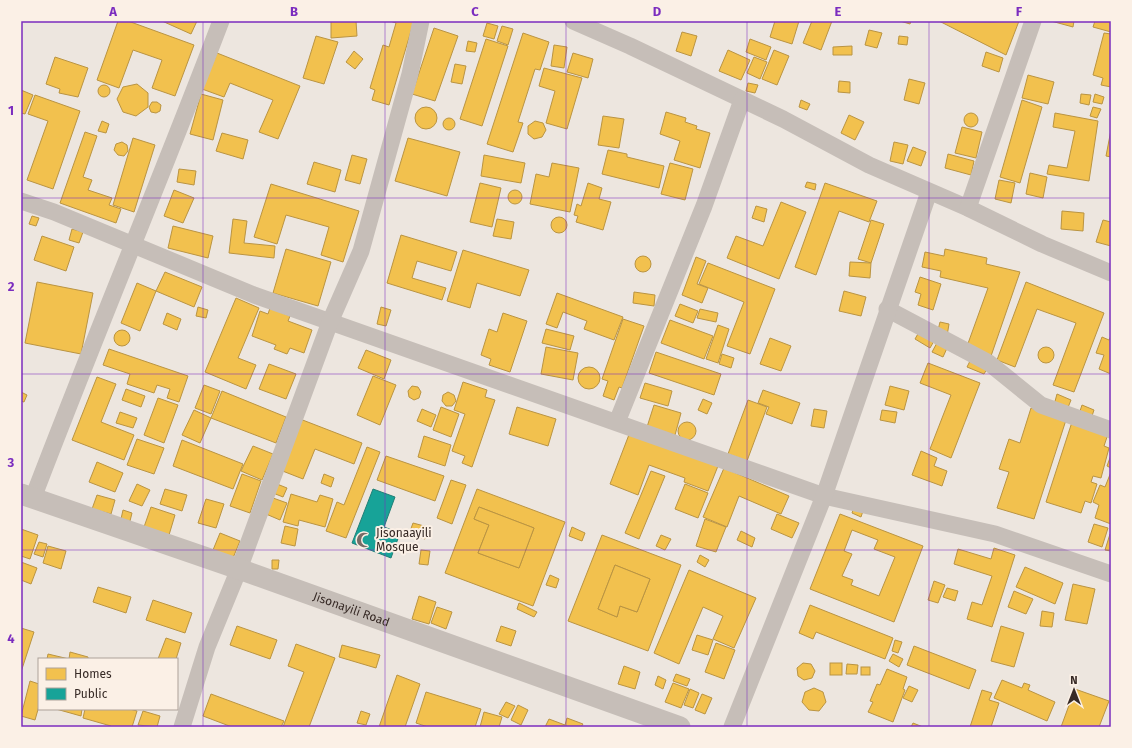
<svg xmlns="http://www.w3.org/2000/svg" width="1132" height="748" viewBox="0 0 1132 748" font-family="'Fira Sans',sans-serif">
<rect width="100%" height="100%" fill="#ede6df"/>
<g fill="#f2c14e" stroke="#ba9442" fill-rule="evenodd">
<path d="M 118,21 L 128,21 L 194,45 L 175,96 L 152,88 L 162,60 L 133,50 L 119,88 L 97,80 Z"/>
<path d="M 162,21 L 197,21 L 191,34 Z"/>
<path d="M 331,21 L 356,21 L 357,36 L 331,38 Z"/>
<path d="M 390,21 L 414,21 L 389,105 L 372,100 L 375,90 L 370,88 L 383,45 L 389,47 L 396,23 Z"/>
<path d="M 775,21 L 799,21 L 792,44 L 770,37 Z"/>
<path d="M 812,21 L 832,21 L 821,50 L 803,43 Z"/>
<path d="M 900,21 L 911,21 L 910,24 Z"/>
<path d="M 939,21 L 990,22 L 1019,21 L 1006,55 Z"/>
<path d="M 1051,21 L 1074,21 L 1073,27 Z"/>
<path d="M 1095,21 L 1111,21 L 1111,32 L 1093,27 Z"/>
<path d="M 487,23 L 498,26 L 494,39 L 483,36 Z"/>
<path d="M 502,26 L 513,29 L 508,45 L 497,41 Z"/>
<path d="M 434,28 L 458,36 L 435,101 L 412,94 Z"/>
<path d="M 869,30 L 882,33 L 877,48 L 865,45 Z"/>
<path d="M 682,32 L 697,36 L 691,56 L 676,51 Z"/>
<path d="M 523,33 L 549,42 L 540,70 L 535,69 L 518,122 L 523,123 L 513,152 L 487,144 Z"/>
<path d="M 1104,33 L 1111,34 L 1111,87 L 1101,85 L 1103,78 L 1093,75 Z"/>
<path d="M 316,36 L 338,42 L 324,84 L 303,78 Z"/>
<path d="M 899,36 L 908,37 L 907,45 L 898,44 Z"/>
<path d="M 486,39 L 508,46 L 482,126 L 460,119 Z"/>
<path d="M 750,39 L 771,47 L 766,60 L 746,52 Z"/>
<path d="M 468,41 L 477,43 L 475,52 L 466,51 Z"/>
<path d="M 554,45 L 567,47 L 564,68 L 551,66 Z"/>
<path d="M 852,46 L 852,55 L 833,55 L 833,47 Z"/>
<path d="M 728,50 L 750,60 L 741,80 L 719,71 Z"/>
<path d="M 774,50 L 789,56 L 777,85 L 762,79 Z"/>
<path d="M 354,51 L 363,59 L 355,69 L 346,62 Z"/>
<path d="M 986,52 L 1003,58 L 999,72 L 982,66 Z"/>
<path d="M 217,53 L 300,86 L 278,139 L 259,132 L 273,100 L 230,83 L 224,97 L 202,89 Z"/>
<path d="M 573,53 L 593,59 L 588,78 L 567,72 Z"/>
<path d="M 55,57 L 88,68 L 78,97 L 59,93 L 60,89 L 46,84 Z"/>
<path d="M 754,57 L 767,62 L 760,79 L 747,73 Z"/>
<path d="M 455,64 L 466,66 L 462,84 L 451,82 Z"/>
<path d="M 544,68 L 582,78 L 567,129 L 546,123 L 555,91 L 539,86 Z"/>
<path d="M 1028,75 L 1054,82 L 1048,104 L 1022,98 Z"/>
<path d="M 909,79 L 925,83 L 919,104 L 904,100 Z"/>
<path d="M 839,81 L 850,82 L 850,93 L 838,92 Z"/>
<path d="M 748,83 L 758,85 L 755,93 L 746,91 Z"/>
<path d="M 137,84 L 148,93 L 148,107 L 136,116 L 123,112 L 117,99 L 123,87 Z"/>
<circle cx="104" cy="91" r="6"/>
<path d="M 21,90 L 33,95 L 25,114 L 21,113 Z"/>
<path d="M 201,94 L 223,100 L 213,140 L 190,134 Z"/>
<path d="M 1081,94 L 1091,95 L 1089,105 L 1080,103 Z"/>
<path d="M 1095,94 L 1104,97 L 1102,104 L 1093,102 Z"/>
<path d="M 35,95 L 80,111 L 53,189 L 27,180 L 48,121 L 28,114 Z"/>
<path d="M 801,100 L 810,104 L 807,110 L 799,107 Z"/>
<path d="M 1022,100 L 1042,107 L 1020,183 L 1000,177 Z"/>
<path d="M 152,102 L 157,102 L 161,105 L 160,111 L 156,113 L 151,112 L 149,107 Z"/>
<path d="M 1093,107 L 1101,109 L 1097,118 L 1090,116 Z"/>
<circle cx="426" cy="118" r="11"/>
<path d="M 666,112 L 686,118 L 685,122 L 697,126 L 696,129 L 710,133 L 700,168 L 674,160 L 680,141 L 660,134 Z"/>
<circle cx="971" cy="120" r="7"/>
<path d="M 1055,113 L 1098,121 L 1089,181 L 1047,174 L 1049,165 L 1067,168 L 1075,131 L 1053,127 Z"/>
<path d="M 849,115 L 864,122 L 855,140 L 841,133 Z"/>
<path d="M 603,116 L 624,119 L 619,148 L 598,145 Z"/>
<circle cx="449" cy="124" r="6"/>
<path d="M 102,121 L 109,124 L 106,133 L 98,131 Z"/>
<path d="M 535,121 L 543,123 L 546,130 L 542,137 L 534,139 L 528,134 L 528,126 Z"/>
<path d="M 962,127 L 982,132 L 976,158 L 955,153 Z"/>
<path d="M 1111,130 L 1111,157 L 1106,156 Z"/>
<path d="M 85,132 L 97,136 L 83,177 L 92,180 L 88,190 L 112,198 L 109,205 L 121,209 L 116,223 L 60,203 Z"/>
<path d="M 222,133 L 248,140 L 243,159 L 216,151 Z"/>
<path d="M 133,138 L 155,145 L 134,212 L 113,205 Z"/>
<path d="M 408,138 L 460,152 L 447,196 L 395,181 Z"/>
<path d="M 122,142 L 127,145 L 128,151 L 124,156 L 118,155 L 114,150 L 116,144 Z"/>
<path d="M 894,142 L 908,145 L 903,164 L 890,161 Z"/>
<path d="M 913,147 L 926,152 L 921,166 L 907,161 Z"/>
<path d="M 608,150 L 627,154 L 627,157 L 664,166 L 659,188 L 602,174 Z"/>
<path d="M 948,154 L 974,161 L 971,175 L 945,168 Z"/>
<path d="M 352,155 L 367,159 L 360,184 L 345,180 Z"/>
<path d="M 484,155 L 525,163 L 521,183 L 481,176 Z"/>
<path d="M 314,162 L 341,170 L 335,192 L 307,184 Z"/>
<path d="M 552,163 L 579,168 L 570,212 L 530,204 L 536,174 L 549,177 Z"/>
<path d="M 670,163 L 693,169 L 685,200 L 661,194 Z"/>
<path d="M 179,169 L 196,171 L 194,185 L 177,182 Z"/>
<path d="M 1030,173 L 1047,177 L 1043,198 L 1026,194 Z"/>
<path d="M 999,180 L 1015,183 L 1011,203 L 995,199 Z"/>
<path d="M 807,182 L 816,184 L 815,190 L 805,187 Z"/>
<path d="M 480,183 L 501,188 L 492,227 L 470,222 Z"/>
<path d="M 588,183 L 602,188 L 599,199 L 611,202 L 603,230 L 576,222 L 578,216 L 574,215 L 577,204 L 581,206 Z"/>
<path d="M 825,183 L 877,201 L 869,222 L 839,211 L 816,275 L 795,267 Z"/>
<path d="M 271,184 L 359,211 L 343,262 L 321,255 L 329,227 L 286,215 L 277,244 L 254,237 Z"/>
<circle cx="515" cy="197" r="7"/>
<path d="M 174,190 L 194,198 L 183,223 L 164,216 Z"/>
<path d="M 781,202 L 806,212 L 779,279 L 727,258 L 736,236 L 763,246 Z"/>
<path d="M 756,206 L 767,209 L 764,222 L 752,218 Z"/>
<path d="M 1062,211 L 1084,213 L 1083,231 L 1061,229 Z"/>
<path d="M 32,216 L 39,218 L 36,226 L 29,224 Z"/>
<circle cx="559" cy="225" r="8"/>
<path d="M 233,219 L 247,221 L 244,243 L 275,246 L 274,258 L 229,253 Z"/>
<path d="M 497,219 L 514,222 L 511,239 L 493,236 Z"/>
<path d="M 871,220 L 884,224 L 871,263 L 858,259 Z"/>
<path d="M 1103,220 L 1111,222 L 1111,246 L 1096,242 Z"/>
<path d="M 173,226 L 213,236 L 208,258 L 168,248 Z"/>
<path d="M 72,229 L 83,232 L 79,243 L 69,240 Z"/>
<path d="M 401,235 L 457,252 L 451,271 L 417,261 L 412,278 L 446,288 L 442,300 L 387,283 Z"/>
<path d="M 42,236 L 74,247 L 66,271 L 34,260 Z"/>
<path d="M 286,249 L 331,262 L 318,306 L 273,293 Z"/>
<path d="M 945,249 L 987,258 L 986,264 L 1020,272 L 990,359 L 966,349 L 988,288 L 940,277 L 941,271 L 922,267 L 925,252 L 944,256 Z"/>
<path d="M 463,250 L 529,270 L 520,296 L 477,283 L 470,308 L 447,301 Z"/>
<circle cx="643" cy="264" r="8"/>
<path d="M 696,257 L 706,261 L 697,284 L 708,288 L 702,303 L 682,295 Z"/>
<path d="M 850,262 L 871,263 L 870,278 L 849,276 Z"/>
<path d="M 708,263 L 775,289 L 750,354 L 727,346 L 744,302 L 699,284 Z"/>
<path d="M 165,272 L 202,287 L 194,307 L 156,291 Z"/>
<path d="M 920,277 L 941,284 L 933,310 L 918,305 L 921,294 L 915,292 Z"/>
<path d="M 37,282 L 93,293 L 81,354 L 25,343 Z"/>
<path d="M 1026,282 L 1104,313 L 1074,392 L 1053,385 L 1076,323 L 1037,309 L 1015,367 L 997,360 Z"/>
<path d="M 137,283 L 156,291 L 140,331 L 121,323 Z"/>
<path d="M 844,291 L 866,297 L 861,316 L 839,311 Z"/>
<path d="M 634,292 L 655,295 L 654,306 L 633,303 Z"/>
<path d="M 557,293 L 623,317 L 614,340 L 584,329 L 587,321 L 563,312 L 557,328 L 546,324 Z"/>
<path d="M 236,298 L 259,308 L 238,358 L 256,365 L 246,389 L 205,372 Z"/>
<path d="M 680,304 L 698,311 L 693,323 L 675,316 Z"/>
<path d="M 198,307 L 208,310 L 206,318 L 196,316 Z"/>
<path d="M 381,307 L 391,310 L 386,326 L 377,324 Z"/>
<path d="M 270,308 L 290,316 L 288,321 L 312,330 L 304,353 L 290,348 L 287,354 L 274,349 L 276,345 L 252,336 L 260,311 L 268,314 Z"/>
<path d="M 700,309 L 718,313 L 716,322 L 697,318 Z"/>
<path d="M 167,313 L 181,319 L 177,330 L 163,324 Z"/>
<path d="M 503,313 L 527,321 L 510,372 L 489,365 L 491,359 L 481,355 L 489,329 L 497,332 Z"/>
<path d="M 623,319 L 644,326 L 622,388 L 619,387 L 614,400 L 603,396 L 608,381 L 602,379 Z"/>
<path d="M 670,320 L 713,336 L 704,359 L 661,343 Z"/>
<path d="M 940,322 L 949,324 L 947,336 L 937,334 Z"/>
<path d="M 718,325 L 729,329 L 718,363 L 706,359 Z"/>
<path d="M 546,329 L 574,336 L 570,350 L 542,343 Z"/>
<circle cx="122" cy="338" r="8"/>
<path d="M 919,332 L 934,341 L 930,348 L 915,339 Z"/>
<path d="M 1111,336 L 1111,374 L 1099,369 L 1104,355 L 1096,353 L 1102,337 L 1109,340 Z"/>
<path d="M 770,338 L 791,346 L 781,371 L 760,364 Z"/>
<path d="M 938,341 L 948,346 L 943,357 L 932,352 Z"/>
<circle cx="1046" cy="355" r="8"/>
<path d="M 546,347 L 578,353 L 573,380 L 541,374 Z"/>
<path d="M 109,349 L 188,376 L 179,402 L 167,398 L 170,389 L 157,385 L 154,393 L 127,384 L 130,374 L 103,365 Z"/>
<path d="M 366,350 L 391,360 L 384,379 L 358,368 Z"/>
<path d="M 656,352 L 721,374 L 714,395 L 649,373 Z"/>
<path d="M 722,354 L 734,358 L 731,368 L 719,364 Z"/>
<path d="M 971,359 L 988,367 L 984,374 L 967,367 Z"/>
<path d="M 928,363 L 980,383 L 951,458 L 930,449 L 951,395 L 920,383 Z"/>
<path d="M 269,364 L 296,374 L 286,399 L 259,389 Z"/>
<circle cx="589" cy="378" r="11"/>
<path d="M 373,376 L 396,385 L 380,425 L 357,415 Z"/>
<path d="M 97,377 L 116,384 L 101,422 L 134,435 L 124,460 L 72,440 Z"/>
<path d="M 463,382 L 487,390 L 485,397 L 495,400 L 472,467 L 462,463 L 465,456 L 452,451 L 465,414 L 454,410 Z"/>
<path d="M 645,383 L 672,391 L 668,406 L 640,398 Z"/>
<path d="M 204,385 L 220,391 L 211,414 L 195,408 Z"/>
<path d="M 412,386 L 418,387 L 421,392 L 419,398 L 414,400 L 409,397 L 408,391 Z"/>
<path d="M 890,386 L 909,391 L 904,410 L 885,405 Z"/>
<path d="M 126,389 L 145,396 L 141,407 L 122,400 Z"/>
<path d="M 763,390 L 800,403 L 792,424 L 766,414 L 769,407 L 758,403 Z"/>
<path d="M 222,391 L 286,417 L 276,443 L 211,418 Z"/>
<path d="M 21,392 L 27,395 L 24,402 L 21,401 Z"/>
<path d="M 448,392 L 454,395 L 456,401 L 452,406 L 446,406 L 442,401 L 443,395 Z"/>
<path d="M 1057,394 L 1071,400 L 1067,410 L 1054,405 Z"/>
<path d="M 158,398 L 178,405 L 164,443 L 144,435 Z"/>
<path d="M 703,399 L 712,403 L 707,414 L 698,410 Z"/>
<path d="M 748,400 L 767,407 L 747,461 L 728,454 Z"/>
<path d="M 654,405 L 681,413 L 675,435 L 647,427 Z"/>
<path d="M 1082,405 L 1094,410 L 1092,416 L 1080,411 Z"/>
<path d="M 441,407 L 459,414 L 451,437 L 433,430 Z"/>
<path d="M 517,407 L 556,419 L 548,446 L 509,434 Z"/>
<path d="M 1031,408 L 1066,420 L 1034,519 L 997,508 L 1009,472 L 999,469 L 1009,439 L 1020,443 Z"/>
<path d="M 422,409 L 436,415 L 431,427 L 417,421 Z"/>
<path d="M 814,409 L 827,411 L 824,428 L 811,426 Z"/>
<path d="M 194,410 L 211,418 L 200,443 L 182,435 Z"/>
<path d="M 882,410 L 897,412 L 895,423 L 880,420 Z"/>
<path d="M 120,412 L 137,418 L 133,428 L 116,423 Z"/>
<path d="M 300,419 L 362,443 L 354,464 L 315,449 L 303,479 L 280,470 Z"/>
<circle cx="687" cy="431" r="9"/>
<path d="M 1072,422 L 1108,434 L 1104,446 L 1109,448 L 1101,478 L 1093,476 L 1091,482 L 1097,484 L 1091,503 L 1085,501 L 1081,513 L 1046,502 Z"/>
<path d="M 630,432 L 718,466 L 708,491 L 684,482 L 685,478 L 649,465 L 638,495 L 610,484 Z"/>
<path d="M 424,436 L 451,445 L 445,466 L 418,457 Z"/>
<path d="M 137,439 L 164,448 L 154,474 L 127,465 Z"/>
<path d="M 182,440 L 243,464 L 233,489 L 173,466 Z"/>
<path d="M 253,446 L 273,454 L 262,480 L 241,471 Z"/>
<path d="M 367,447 L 380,452 L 346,538 L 326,531 L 337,502 L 344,505 Z"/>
<path d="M 921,451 L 937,458 L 934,466 L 947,471 L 942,486 L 912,475 Z"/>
<path d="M 1111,455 L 1111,468 L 1107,466 Z"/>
<path d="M 386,456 L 444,476 L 435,501 L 377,480 Z"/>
<path d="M 97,462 L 123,473 L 115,492 L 89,482 Z"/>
<path d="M 724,468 L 789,496 L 781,514 L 739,496 L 727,527 L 703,517 Z"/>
<path d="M 651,471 L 665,476 L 639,539 L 625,533 Z"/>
<path d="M 1111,472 L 1111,524 L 1095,518 L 1099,505 L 1093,502 L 1100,485 L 1105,487 Z"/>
<path d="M 242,474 L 261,481 L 250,513 L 230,506 Z"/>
<path d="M 324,474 L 334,478 L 331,487 L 321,483 Z"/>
<path d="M 451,480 L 466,485 L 452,524 L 437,518 Z"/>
<path d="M 137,484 L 150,490 L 142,506 L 129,501 Z"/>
<path d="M 277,484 L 287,488 L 283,497 L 273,493 Z"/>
<path d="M 685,484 L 708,493 L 698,518 L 675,509 Z"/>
<path d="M 165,489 L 187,495 L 182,511 L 160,504 Z"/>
<path d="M 477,489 L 565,522 L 533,606 L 445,573 ZM 479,507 L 534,528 L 519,568 L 478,553 L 489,525 L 474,519 Z"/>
<path d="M 291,494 L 317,502 L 320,495 L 333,499 L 325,527 L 299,520 L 298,526 L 283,522 Z"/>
<path d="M 97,495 L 115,500 L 111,514 L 92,509 Z"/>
<path d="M 273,498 L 287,503 L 280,520 L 266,514 Z"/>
<path d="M 206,499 L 224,504 L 216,528 L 198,523 Z"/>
<path d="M 151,507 L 175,515 L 169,535 L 144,527 Z"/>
<path d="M 479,507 L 534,528 L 519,568 L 478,553 L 489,525 L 474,519 Z"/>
<path d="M 854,507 L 863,511 L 861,517 L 852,513 Z"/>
<path d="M 123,510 L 132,513 L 130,521 L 121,519 Z"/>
<path d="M 777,514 L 799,523 L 792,538 L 771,529 Z"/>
<path d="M 840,514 L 923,546 L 894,622 L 810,589 ZM 852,530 L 878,540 L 874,549 L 895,557 L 879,596 L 851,585 L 853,580 L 842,576 L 852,554 L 844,551 Z"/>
<path d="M 705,519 L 726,527 L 716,552 L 696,546 Z"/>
<path d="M 413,523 L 428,527 L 425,539 L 409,534 Z"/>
<path d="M 1094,524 L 1108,528 L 1102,547 L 1088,542 Z"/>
<path d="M 285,526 L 298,529 L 295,546 L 281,543 Z"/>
<path d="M 572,527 L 585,533 L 582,541 L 569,536 Z"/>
<path d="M 21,529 L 38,535 L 30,559 L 21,556 Z"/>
<path d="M 741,531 L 755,538 L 752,547 L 737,540 Z"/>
<path d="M 220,533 L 240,541 L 233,558 L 213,550 Z"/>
<path d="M 1110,534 L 1111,534 L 1111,551 L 1105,550 Z"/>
<path d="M 602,535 L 681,565 L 648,651 L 568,621 ZM 615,565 L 650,579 L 637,612 L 620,606 L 617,617 L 598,609 Z"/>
<path d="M 661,535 L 671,539 L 665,550 L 656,546 Z"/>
<path d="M 39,542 L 47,544 L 43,557 L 34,554 Z"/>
<path d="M 48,546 L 66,551 L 61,569 L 43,563 Z"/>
<path d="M 994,548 L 1015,555 L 992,627 L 967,619 L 972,602 L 982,605 L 992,576 L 954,564 L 958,549 L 991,559 Z"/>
<path d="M 421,550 L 430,551 L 428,565 L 419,564 Z"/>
<path d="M 700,555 L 709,560 L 705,567 L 697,562 Z"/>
<path d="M 272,560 L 279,560 L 278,569 L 272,569 Z"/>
<path d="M 21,562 L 37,568 L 31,584 L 21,580 Z"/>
<path d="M 615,565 L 650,579 L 637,612 L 620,606 L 617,617 L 598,609 Z"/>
<path d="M 1025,567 L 1063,583 L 1055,604 L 1016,587 Z"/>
<path d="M 689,570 L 756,598 L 734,648 L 713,639 L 723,616 L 703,607 L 679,664 L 654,653 Z"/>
<path d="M 550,575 L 559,579 L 556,588 L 546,585 Z"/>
<path d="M 934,581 L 945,585 L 938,603 L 928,600 Z"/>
<path d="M 1073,584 L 1095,589 L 1087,624 L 1065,620 Z"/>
<path d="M 98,587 L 131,597 L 126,613 L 93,602 Z"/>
<path d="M 947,588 L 958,591 L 955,601 L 943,597 Z"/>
<path d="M 1014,591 L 1033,599 L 1026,614 L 1008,607 Z"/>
<path d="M 419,596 L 436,602 L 429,624 L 412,619 Z"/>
<path d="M 153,600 L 192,613 L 185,633 L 146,620 Z"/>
<path d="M 519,603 L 537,612 L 534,617 L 517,609 Z"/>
<path d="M 810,605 L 893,638 L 885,659 L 816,632 L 813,639 L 799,633 Z"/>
<path d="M 437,607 L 452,612 L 446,629 L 431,623 Z"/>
<path d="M 1042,611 L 1054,613 L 1052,627 L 1040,626 Z"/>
<path d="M 237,626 L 277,640 L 270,659 L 230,645 Z"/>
<path d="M 501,626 L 516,631 L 511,646 L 496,641 Z"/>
<path d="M 1001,626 L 1024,633 L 1014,667 L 991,661 Z"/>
<path d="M 21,628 L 34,632 L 21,672 Z"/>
<path d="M 697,635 L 713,640 L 708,655 L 692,650 Z"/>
<path d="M 166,638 L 181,643 L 176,659 L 158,659 Z"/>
<path d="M 895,640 L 902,642 L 898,653 L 892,651 Z"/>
<path d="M 716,643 L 735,650 L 724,679 L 705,672 Z"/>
<path d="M 296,644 L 335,658 L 309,727 L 283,727 L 304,672 L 288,666 Z"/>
<path d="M 342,645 L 380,655 L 376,668 L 339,657 Z"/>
<path d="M 914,646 L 976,670 L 969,689 L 907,665 Z"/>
<path d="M 70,652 L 88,657 L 88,659 L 47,659 L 48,654 L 69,659 Z"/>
<path d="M 893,654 L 903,659 L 899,667 L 889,661 Z"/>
<path d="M 803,663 L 811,664 L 815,671 L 812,678 L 804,680 L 798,676 L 797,668 Z"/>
<rect x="830" y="663" width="12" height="12"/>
<path d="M 847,664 L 858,665 L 857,674 L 846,674 Z"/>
<path d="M 624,666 L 640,672 L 635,689 L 618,684 Z"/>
<rect x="861" y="667" width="9" height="8"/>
<path d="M 887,669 L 907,677 L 903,689 L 905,690 L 893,722 L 868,712 L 873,702 L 870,701 L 877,684 L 880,685 Z"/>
<path d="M 676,674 L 690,679 L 687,686 L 673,681 Z"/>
<path d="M 397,675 L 420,684 L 405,727 L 379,727 Z"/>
<path d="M 658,676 L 666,680 L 663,689 L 655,685 Z"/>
<path d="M 1002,680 L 1022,688 L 1024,683 L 1030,685 L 1028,690 L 1055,702 L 1047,721 L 994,698 Z"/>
<path d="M 30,681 L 39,684 L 39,706 L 35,720 L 21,716 Z"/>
<path d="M 673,683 L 689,689 L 681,708 L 665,702 Z"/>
<path d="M 909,686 L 918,690 L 912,702 L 903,698 Z"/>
<path d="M 814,688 L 823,692 L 826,702 L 819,711 L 809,710 L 802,702 L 805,692 Z"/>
<path d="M 690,689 L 699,693 L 693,708 L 684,705 Z"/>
<path d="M 1075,689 L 1109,701 L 1099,727 L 1061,727 Z"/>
<path d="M 982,690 L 992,693 L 989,700 L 999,703 L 991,727 L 970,727 Z"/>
<path d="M 426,692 L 481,709 L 475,727 L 428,727 L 416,723 Z"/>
<path d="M 211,694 L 284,721 L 281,727 L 232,727 L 203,716 Z"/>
<path d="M 702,694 L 712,698 L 705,714 L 695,710 Z"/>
<path d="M 506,702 L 515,706 L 508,718 L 499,714 Z"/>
<path d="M 518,705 L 528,710 L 521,725 L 511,720 Z"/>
<path d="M 56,709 L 82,709 L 81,716 Z"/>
<path d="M 85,709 L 130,709 L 137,711 L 132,727 L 110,727 L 111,726 L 83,718 Z"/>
<path d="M 143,711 L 160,716 L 157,727 L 138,725 Z"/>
<path d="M 361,711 L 370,714 L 366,725 L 357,723 Z"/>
<path d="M 484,712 L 502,717 L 499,727 L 480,727 Z"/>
<path d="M 567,718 L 583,724 L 581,727 L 545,727 L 549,719 L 565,725 Z"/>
<path d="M 913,723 L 923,727 L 911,727 Z"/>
</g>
<path fill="#17a398" stroke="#217f76" d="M 373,489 L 395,497 L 384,527 L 400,533 L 391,558 L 352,543 Z"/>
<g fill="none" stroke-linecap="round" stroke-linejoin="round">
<g stroke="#c6beb8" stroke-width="17">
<path d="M 573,21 L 630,46 L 783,119 L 869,165 L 968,208 L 1042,244 L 1111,273"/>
<path d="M 21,201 L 54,212 L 254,295 L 824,496 L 995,534 L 1111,574"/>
<path d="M 968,208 L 1033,21"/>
<path d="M 887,309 L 989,363 L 1041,405 L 1111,430"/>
<path d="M 617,422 L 704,206 L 742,100"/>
<path d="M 33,498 C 94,338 160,181 221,21"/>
<path d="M 182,727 L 207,647 L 239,569 L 330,322 L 361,251 L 410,74 L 421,21"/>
<path d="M 732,727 L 824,496 L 929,192"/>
</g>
<path stroke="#c6beb8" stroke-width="21" id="s1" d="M 21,494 L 239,569 L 680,727"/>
</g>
<path fill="none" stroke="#7b2cbf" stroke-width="1" stroke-opacity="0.55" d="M 203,21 L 203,727M 385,21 L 385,727M 566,21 L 566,727M 747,21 L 747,727M 929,21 L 929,727M 21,198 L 1111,198M 21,374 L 1111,374M 21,550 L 1111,550"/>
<defs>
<g id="mosque-bare" transform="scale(1.2)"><path d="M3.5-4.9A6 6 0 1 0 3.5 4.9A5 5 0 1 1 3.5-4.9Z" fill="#776c67" stroke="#fbf0e6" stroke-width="2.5" paint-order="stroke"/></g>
</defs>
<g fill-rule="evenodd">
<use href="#mosque-bare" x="364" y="540"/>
</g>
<g text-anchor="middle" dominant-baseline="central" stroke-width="4" stroke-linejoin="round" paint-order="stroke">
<g font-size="12" fill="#372a26" stroke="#fbf0e6" text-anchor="start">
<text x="376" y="533">Jisonaayili<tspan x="376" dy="14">Mosque</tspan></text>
</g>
<g font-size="12" fill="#372a26" stroke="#fbf0e6">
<text stroke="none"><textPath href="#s1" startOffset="350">Jisonayili Road</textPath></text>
</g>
</g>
<rect width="1132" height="748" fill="none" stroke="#fbf0e6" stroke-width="44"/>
<rect x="38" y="658" width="140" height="52" fill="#fbf0e6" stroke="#ada199"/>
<rect x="46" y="668" width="20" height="12" fill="#f2c14e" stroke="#ada199"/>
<text x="74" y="678" font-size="12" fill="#372a26">Homes</text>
<rect x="46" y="688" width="20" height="12" fill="#17a398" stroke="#ada199"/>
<text x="74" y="698" font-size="12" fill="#372a26">Public</text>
<g transform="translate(1074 690)" stroke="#fbf0e6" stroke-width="3" paint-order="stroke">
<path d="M0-3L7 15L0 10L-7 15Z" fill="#372a26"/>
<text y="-6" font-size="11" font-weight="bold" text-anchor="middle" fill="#372a26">N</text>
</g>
<rect x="22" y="22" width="1088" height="704" fill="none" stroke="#7b2cbf" stroke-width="1.5"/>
<g font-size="13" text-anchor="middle" font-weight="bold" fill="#7b2cbf">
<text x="113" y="16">A</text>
<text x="294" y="16">B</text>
<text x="475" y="16">C</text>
<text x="657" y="16">D</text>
<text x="838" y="16">E</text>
<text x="1019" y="16">F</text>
<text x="11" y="115">1</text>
<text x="11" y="291">2</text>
<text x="11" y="467">3</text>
<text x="11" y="643">4</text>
</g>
</svg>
